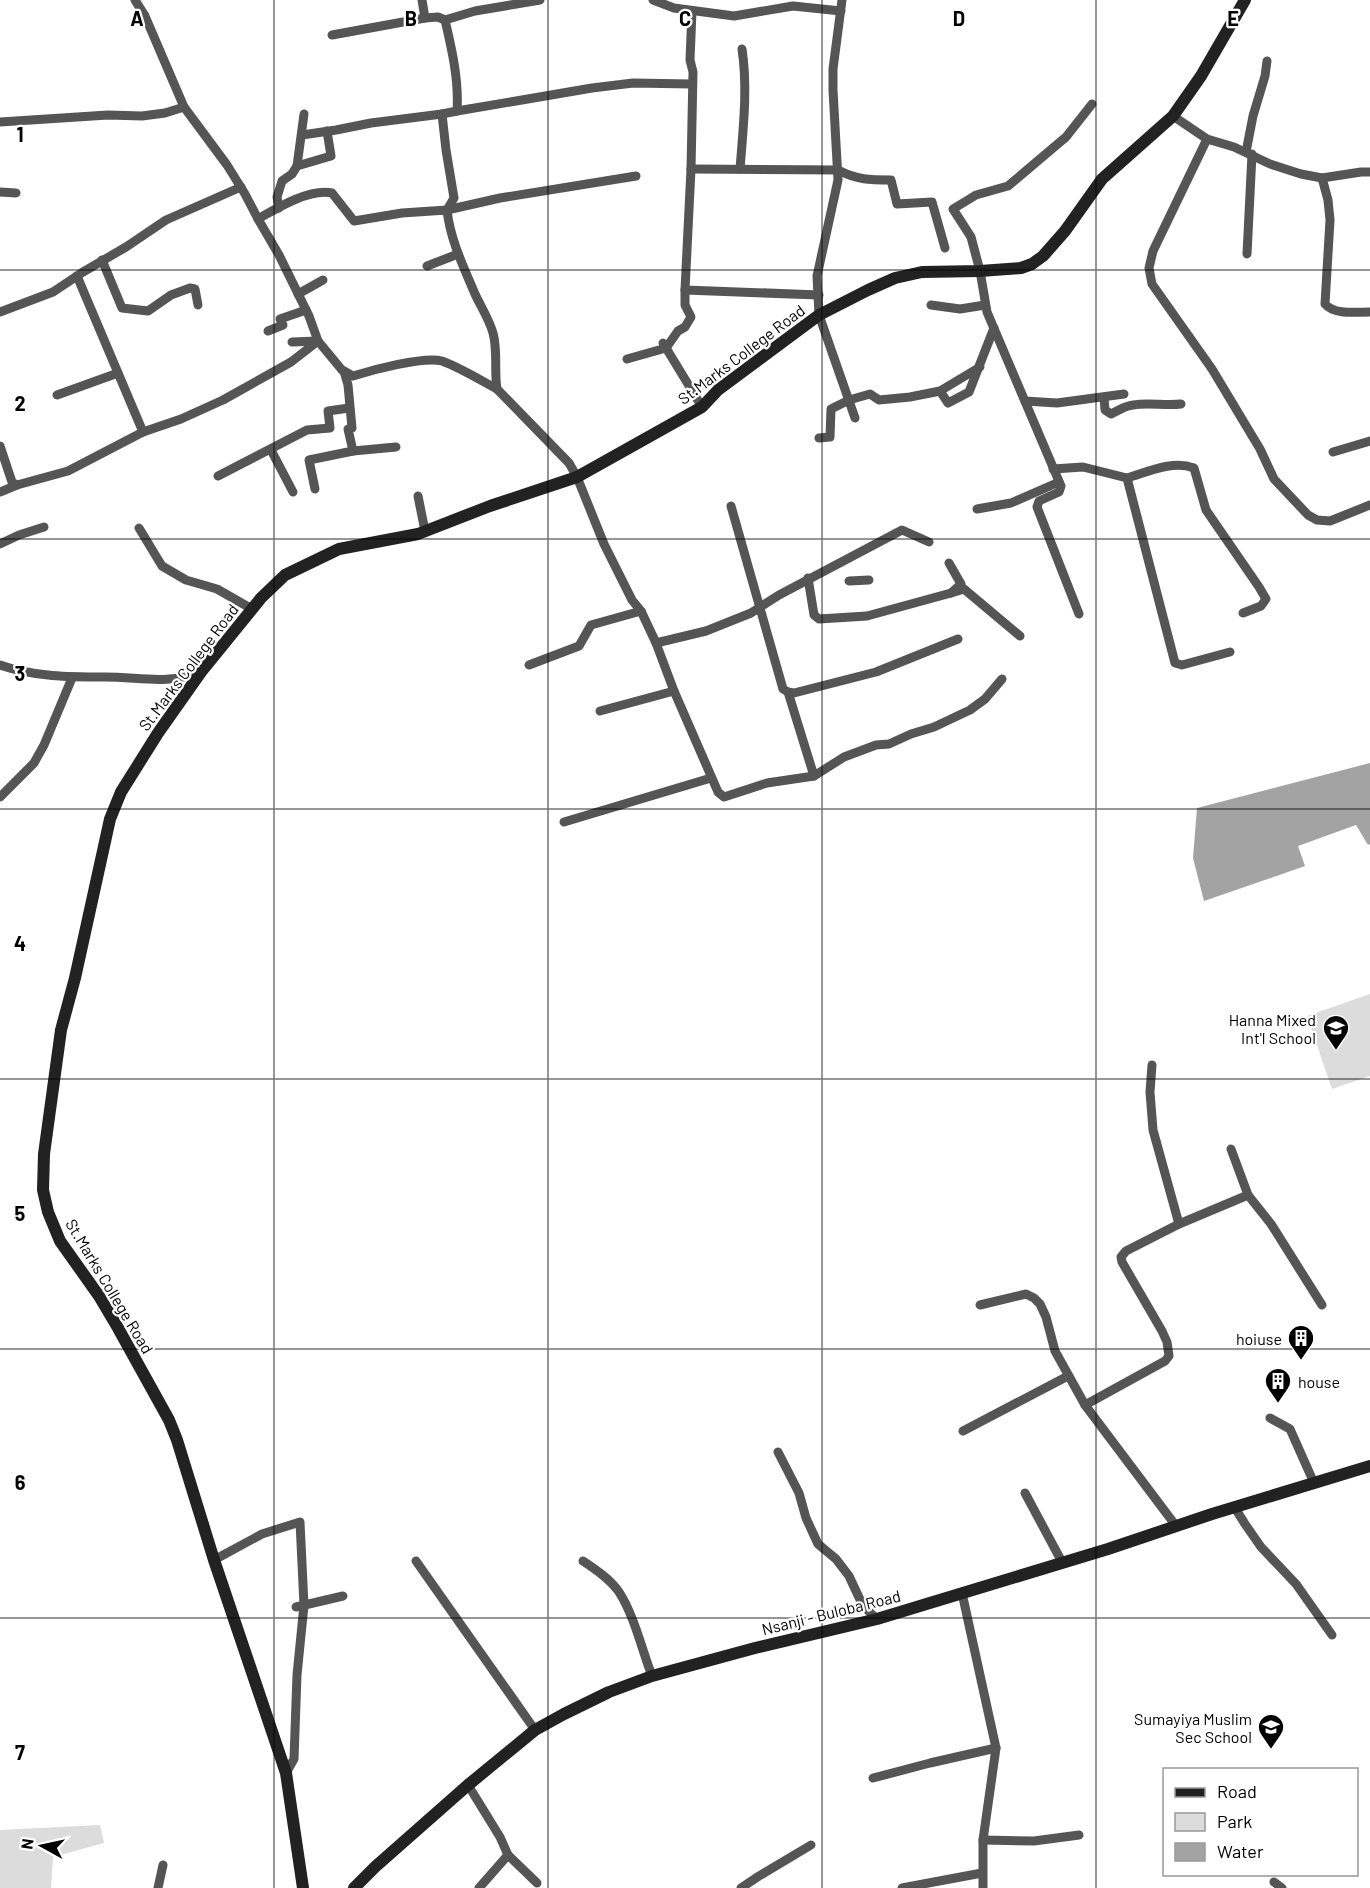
<svg xmlns="http://www.w3.org/2000/svg" width="1370" height="1888" viewBox="0 0 1370 1888" font-family="Barlow,sans-serif">
<rect width="100%" height="100%" fill="#fff"/>
<g fill="#dcdcdc">
<path d="M 1370,994 L 1370,1076 L 1332,1089 L 1307,1016 Z"/>
<path d="M 100,1825 L 104,1843 L 53,1857 L 51,1888 L 0,1888 L 0,1830 Z"/>
</g>
<path fill="#a3a3a3" d="M 1370,763 L 1370,844 L 1368,845 L 1356,825 L 1298,846 L 1305,866 L 1204,901 L 1193,858 L 1197,808 Z"/>
<g fill="none" stroke-linecap="round" stroke-linejoin="round">
<g stroke="#555" stroke-width="9">
<path d="M 135,0 L 145,16 L 184,107 L 227,165 L 245,194 L 258,219 C 277,208 310,188 332,193 L 354,221 L 402,213 L 447,210 C 450,239 464,268 475,294 C 481,307 489,319 493,333 C 498,351 494,371 497,389 L 569,463 L 577,477 L 604,544 L 632,600 L 641,611 L 656,643 L 674,691 L 718,792 L 724,797 L 767,783 L 814,776 L 844,757 L 876,745 L 889,744 L 911,734 L 934,727 L 970,710 L 985,699 L 1002,679"/>
<path d="M 422,0 L 425,18"/>
<path d="M 653,0 L 674,8 L 734,16 L 793,6 L 841,11"/>
<path d="M 842,0 L 833,69 L 833,90 L 838,180 L 817,276 L 819,315 L 855,418"/>
<path d="M 692,11 L 690,60 L 693,72 L 691,169 L 685,290 L 819,295"/>
<path d="M 332,35 L 425,18 L 438,17 L 445,20"/>
<path d="M 457,111 L 592,88 L 633,83 L 692,84"/>
<path d="M 1173,116 L 1207,139 L 1234,147 L 1270,164 L 1301,174 L 1322,178 L 1361,172 L 1370,172"/>
<path d="M 0,122 L 108,115 L 142,116 L 165,113 L 184,107"/>
<path d="M 302,135 L 336,130 L 371,123 L 442,114"/>
<path d="M 1207,139 L 1153,251 L 1149,268 L 1152,284 L 1212,369 L 1260,449 L 1274,479 L 1308,515 L 1317,520 L 1330,521 L 1370,505"/>
<path d="M 1246,152 L 1253,116 L 1265,76 L 1267,61"/>
<path d="M 297,166 L 304,114"/>
<path d="M 691,169 L 838,170 C 857,180 870,180 891,180 L 897,204 L 932,202 L 945,248"/>
<path d="M 740,169 C 743,129 748,89 742,49"/>
<path d="M 1322,178 L 1328,200 L 1330,220 L 1325,304 C 1334,315 1356,312 1370,312"/>
<path d="M 0,192 L 16,193"/>
<path d="M 279,208 L 277,197 L 282,181 L 292,174 L 297,166 L 331,156 L 327,131"/>
<path d="M 447,210 L 454,198 L 446,150 L 442,114 L 457,111 C 459,80 452,50 445,20 L 475,11 L 540,0"/>
<path d="M 447,210 L 500,198 L 636,176"/>
<path d="M 258,219 L 279,255 L 309,316 L 318,341 L 342,370 L 353,376 C 372,370 424,356 442,361 C 461,368 480,380 497,389"/>
<path d="M 1247,254 L 1252,154"/>
<path d="M 102,260 L 122,308 L 148,311 L 171,295 L 190,288 L 195,289 L 198,305"/>
<path d="M 427,266 L 458,254"/>
<path d="M 77,276 L 143,432"/>
<path d="M 298,294 L 323,280"/>
<path d="M 931,305 L 960,309 L 985,305"/>
<path d="M 0,312 L 53,292 L 83,272 L 126,247 L 166,220 L 241,187"/>
<path d="M 268,331 L 283,325 L 280,319 L 306,310"/>
<path d="M 292,342 L 318,341"/>
<path d="M 663,343 L 702,407"/>
<path d="M 627,359 L 666,348 L 678,331 L 685,327 L 691,317 L 685,305 L 685,290"/>
<path d="M 344,371 L 348,385 L 352,428 L 348,429 L 353,451 L 396,447"/>
<path d="M 940,391 L 948,403 L 969,392 L 994,328"/>
<path d="M 57,395 L 118,373"/>
<path d="M 1104,398 L 1105,410 L 1111,414 C 1118,411 1124,406 1133,405 C 1149,402 1164,406 1181,404"/>
<path d="M 1025,401 L 1057,403 L 1124,394"/>
<path d="M 819,438 L 830,437 L 831,409 L 849,400 L 870,394 L 879,400 L 910,397 L 940,391 L 980,367"/>
<path d="M 0,446 L 12,482 L 17,485 L 68,471 L 143,432 L 181,419 L 223,400 L 291,362 L 318,341"/>
<path d="M 271,450 L 293,492"/>
<path d="M 1333,452 L 1370,441"/>
<path d="M 1053,469 L 1083,467 L 1127,478 L 1175,663 L 1182,665 L 1230,652"/>
<path d="M 218,476 L 307,430 L 330,428 L 328,411 L 349,408"/>
<path d="M 1127,478 C 1148,472 1172,460 1194,468 L 1206,510 L 1259,587 L 1266,599 L 1261,606 L 1243,613"/>
<path d="M 315,489 L 309,460 L 353,451"/>
<path d="M 0,492 L 17,485"/>
<path d="M 418,496 L 425,531"/>
<path d="M 731,506 L 783,689 L 788,692 L 794,693 L 876,672 L 958,639"/>
<path d="M 977,509 L 1011,503 L 1059,482"/>
<path d="M 139,528 L 162,566 L 186,580 L 217,589 L 252,609"/>
<path d="M 0,544 L 19,535 L 44,527"/>
<path d="M 949,563 L 961,584 L 951,593 L 964,589 L 1020,636"/>
<path d="M 808,578 L 814,615 L 819,619 L 867,616 L 951,593"/>
<path d="M 849,581 L 869,580"/>
<path d="M 1079,614 L 1037,507 L 1039,501 L 1059,492 L 1061,486 L 987,312 L 980,271 L 971,237 L 953,209 L 976,195 L 1008,186 L 1066,137 L 1092,104"/>
<path d="M 656,643 L 706,631 L 751,613 L 779,595 L 902,530 L 929,542"/>
<path d="M 0,665 C 34,677 70,677 105,677 C 141,677 166,685 201,672"/>
<path d="M 529,665 L 579,646 L 591,625 L 641,611"/>
<path d="M 788,692 L 814,776"/>
<path d="M 600,711 L 674,691"/>
<path d="M 0,797 L 34,763 L 44,745 L 72,678"/>
<path d="M 564,822 L 711,778"/>
<path d="M 1152,1065 L 1150,1092 L 1153,1130 L 1179,1224"/>
<path d="M 1231,1149 L 1248,1195 L 1271,1224 L 1322,1305"/>
<path d="M 980,1305 L 1026,1294 L 1034,1298 L 1040,1304 L 1046,1317 L 1055,1351 L 1085,1405 L 1176,1526"/>
<path d="M 1085,1405 L 1165,1361 L 1169,1356 L 1167,1342 L 1162,1331 L 1122,1262 L 1121,1257 L 1126,1251 L 1179,1224 L 1248,1195"/>
<path d="M 1270,1418 L 1290,1429 L 1314,1483"/>
<path d="M 963,1431 L 1068,1376"/>
<path d="M 778,1452 L 799,1493 L 806,1518 L 818,1544 L 836,1559 L 849,1576 L 863,1606 L 877,1619"/>
<path d="M 1025,1493 L 1062,1562"/>
<path d="M 1235,1508 L 1245,1524 L 1261,1547 L 1296,1584 L 1332,1635"/>
<path d="M 214,1560 L 262,1534 L 300,1522 L 304,1605 L 297,1675 L 294,1759 L 286,1773"/>
<path d="M 416,1561 L 535,1730"/>
<path d="M 583,1561 C 595,1569 610,1579 619,1592 C 634,1615 642,1650 652,1676"/>
<path d="M 962,1593 L 996,1748 L 983,1840 L 983,1888"/>
<path d="M 296,1607 L 343,1596"/>
<path d="M 873,1778 L 930,1763 L 996,1748"/>
<path d="M 468,1785 L 500,1837 L 508,1855 L 537,1883"/>
<path d="M 983,1840 L 1034,1841 L 1079,1835"/>
<path d="M 1274,1882 L 1282,1888"/>
<path d="M 158,1888 L 163,1865"/>
<path d="M 479,1888 L 508,1855"/>
<path d="M 741,1888 L 759,1876 L 811,1845"/>
<path d="M 902,1888 L 982,1873"/>
</g>
<g stroke="#222" stroke-width="12">
<path d="M 303,1888 L 286,1773 L 214,1560 L 177,1440 L 169,1420 L 118,1328 L 99,1296 L 60,1241 L 48,1212 L 43,1190 L 44,1154 L 61,1030 L 75,978 L 110,819 L 121,792 L 158,733 L 201,672 L 261,598 L 285,575 L 339,549 L 418,534 L 490,506 L 577,477 L 702,407 L 718,390 L 819,315 L 868,290 L 895,278 L 922,272 L 980,271 L 1021,268 L 1032,264 L 1043,256 L 1065,231 L 1102,179 L 1173,116 L 1201,76 L 1245,0"/>
<path d="M 354,1888 L 375,1867 L 468,1785 L 535,1730 L 564,1714 L 609,1692 L 652,1676 L 755,1648 L 877,1619 L 1108,1549 L 1212,1514 L 1370,1466"/>
</g>
</g>
<path fill="none" stroke="#000" stroke-width="1.5" stroke-opacity="0.55" d="M 274,0 L 274,1888M 548,0 L 548,1888M 822,0 L 822,1888M 1096,0 L 1096,1888M 0,270 L 1370,270M 0,539 L 1370,539M 0,809 L 1370,809M 0,1079 L 1370,1079M 0,1349 L 1370,1349M 0,1618 L 1370,1618"/>
<defs>
<g id="school-pin" transform="scale(1.35)"><path d="M0 17L-7.5 6A9.5 9.5 0 1 1 7.5 6Z" fill="#000" stroke="#fff"/><path d="M0-5L7-2L0 1L-7-2ZM-4 1L0 2.5L4 1V4Q0 6-4 4Z" fill="#fff"/></g>
<g id="building-pin" transform="scale(1.35)"><path d="M0 17L-7.5 6A9.5 9.5 0 1 1 7.5 6Z" fill="#000" stroke="#fff"/><path d="M-4-6H4V6H1V3H-1V6H-4ZM-2.5-4.3h1.7v1.8h-1.7ZM.8-4.3h1.7v1.8H.8ZM-2.5-1h1.7V.8h-1.7ZM.8-1h1.7V.8H.8Z" fill="#fff"/></g>
</defs>
<g fill-rule="evenodd">
<use href="#school-pin" x="1336" y="1028"/>
<use href="#building-pin" x="1301" y="1338"/>
<use href="#building-pin" x="1278" y="1381"/>
<use href="#school-pin" x="1271" y="1727"/>
</g>
<g text-anchor="middle" dominant-baseline="central" stroke-width="4.5" stroke-linejoin="round" paint-order="stroke">
<g font-size="16" fill="#000" stroke="#fff">
<text transform="translate(741 354) rotate(-37)">St.Marks College Road</text>
<text transform="translate(188 667) rotate(-53)">St.Marks College Road</text>
<text transform="translate(110 1286) rotate(59)">St.Marks College Road</text>
<text transform="translate(831 1612) rotate(-14)">Nsanji - Buloba Road</text>
</g>
<g font-size="16" fill="#000" stroke="#fff" text-anchor="end">
<text x="1316" y="1019">Hanna Mixed<tspan x="1316" dy="18">Int'l School</tspan></text>
<text x="1282" y="1338">hoiuse</text>
<text x="1298" y="1381" text-anchor="start">house</text>
<text x="1252" y="1718">Sumayiya Muslim<tspan x="1252" dy="18">Sec School</tspan></text>
</g>
</g>
<g font-size="20" text-anchor="middle" font-weight="bold" fill="#000" stroke="#fff" stroke-width="4.5" stroke-linejoin="round" paint-order="stroke">
<text x="137" y="26">A</text>
<text x="411" y="26">B</text>
<text x="685" y="26">C</text>
<text x="959" y="26">D</text>
<text x="1233" y="26">E</text>
<text x="20" y="142">1</text>
<text x="20" y="411">2</text>
<text x="20" y="681">3</text>
<text x="20" y="951">4</text>
<text x="20" y="1221">5</text>
<text x="20" y="1490">6</text>
<text x="20" y="1760">7</text>
</g>
<rect x="1163" y="1768" width="195" height="108" fill="#ffffff" stroke="#999999" stroke-width="1.5"/>
<rect x="1175" y="1788" width="30" height="9" fill="#222222" stroke="#999999" stroke-width="1.5"/>
<text x="1217" y="1798" font-size="18" fill="#000000">Road</text>
<rect x="1175" y="1813" width="30" height="18" fill="#dcdcdc" stroke="#999999" stroke-width="1.5"/>
<text x="1217" y="1828" font-size="18" fill="#000000">Park</text>
<rect x="1175" y="1843" width="30" height="18" fill="#a3a3a3" stroke="#999999" stroke-width="1.5"/>
<text x="1217" y="1858" font-size="18" fill="#000000">Water</text>
<g transform="translate(42 1846) rotate(278)" stroke="#ffffff" stroke-width="4.5" paint-order="stroke">
<path d="M0-4.5L10 22L0 15L-10 22Z" fill="#000000"/>
<text y="-9" font-size="16" font-weight="bold" text-anchor="middle" fill="#000000">N</text>
</g>
</svg>
